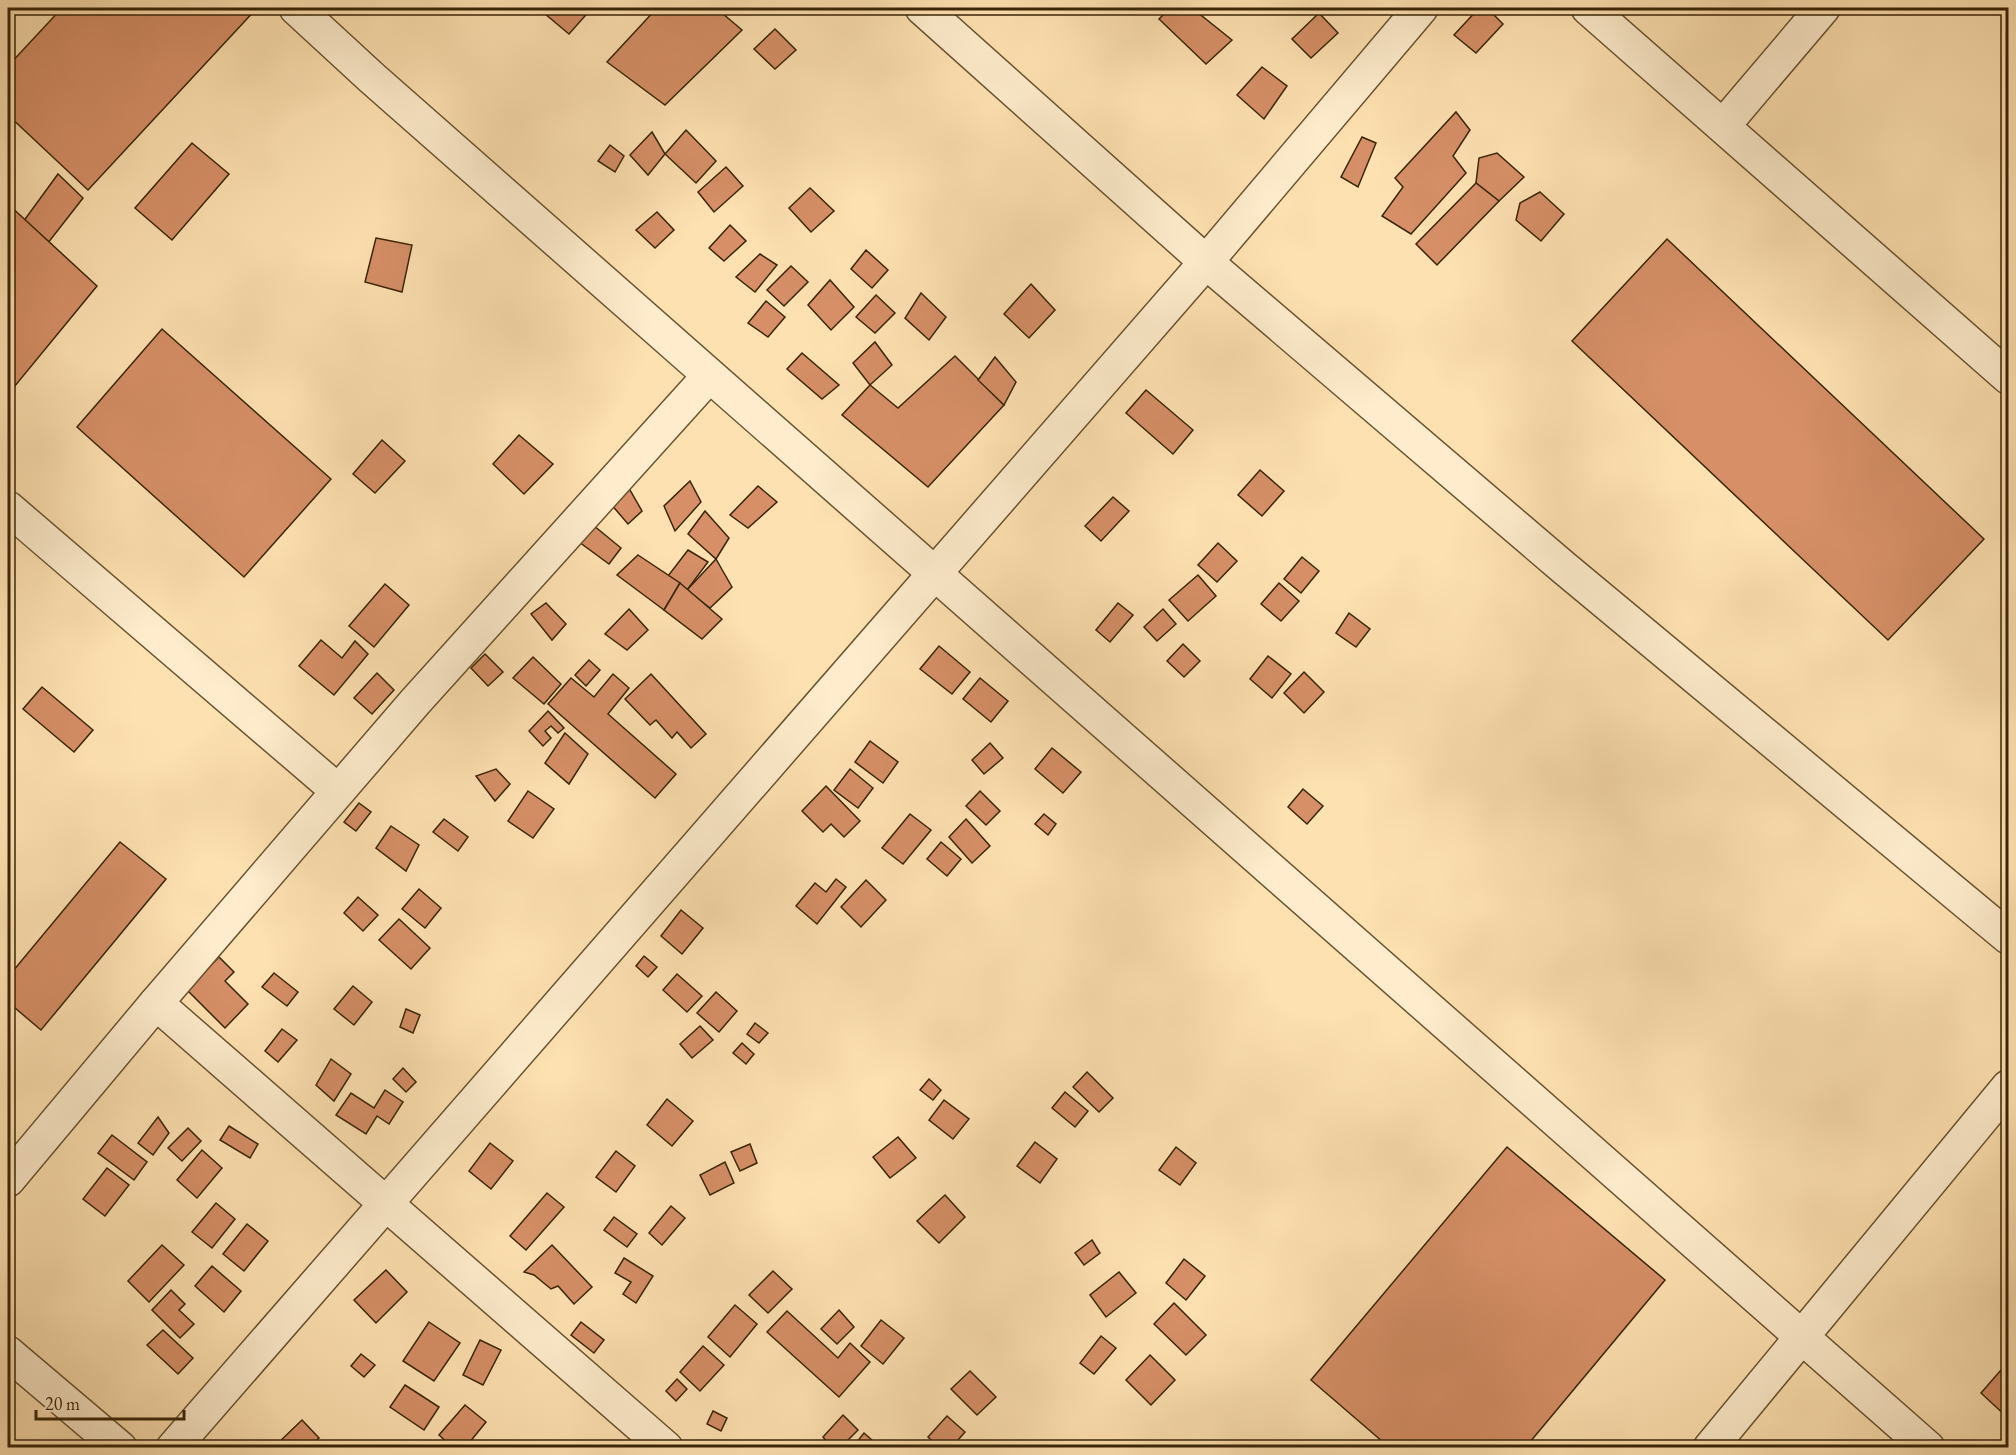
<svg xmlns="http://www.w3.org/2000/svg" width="2016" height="1455" viewBox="0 0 2016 1455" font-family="'EB Garamond',serif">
<rect width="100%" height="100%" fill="#fee1b1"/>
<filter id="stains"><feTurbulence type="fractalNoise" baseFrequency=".00333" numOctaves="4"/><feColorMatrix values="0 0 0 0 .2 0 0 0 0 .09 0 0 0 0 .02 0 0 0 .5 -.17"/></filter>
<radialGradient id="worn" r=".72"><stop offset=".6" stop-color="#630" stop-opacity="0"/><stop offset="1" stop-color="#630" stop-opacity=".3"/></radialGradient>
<g fill="#d68f67" stroke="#392506" stroke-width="1.5">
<path d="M 62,8 L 257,8 L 88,190 L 8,115 L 8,66 Z"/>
<path d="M 538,8 L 592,8 L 569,34 Z"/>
<path d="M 657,8 L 716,8 L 742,30 L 665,105 L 607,62 Z"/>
<path d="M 1170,8 L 1192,8 L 1232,40 L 1206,64 L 1159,19 Z"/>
<path d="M 1479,8 L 1487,8 L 1503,24 L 1476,53 L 1454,35 Z"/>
<path d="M 1319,13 L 1338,33 L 1311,58 L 1292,39 Z"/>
<path d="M 775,29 L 796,50 L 775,69 L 754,49 Z"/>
<path d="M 1262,67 L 1287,86 L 1264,119 L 1237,95 Z"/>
<path d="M 1456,112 L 1470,130 L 1453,156 L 1466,173 L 1411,234 L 1382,216 L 1403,187 L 1395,178 Z"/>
<path d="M 686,130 L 716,161 L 696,183 L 665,154 Z"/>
<path d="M 652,132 L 665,154 L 648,175 L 630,155 Z"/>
<path d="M 1362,137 L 1376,143 L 1358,187 L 1341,177 Z"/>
<path d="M 192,143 L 229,174 L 172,240 L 135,208 Z"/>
<path d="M 610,145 L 624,156 L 615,172 L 598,161 Z"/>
<path d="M 1497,153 L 1524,177 L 1499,201 L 1476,183 L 1479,158 Z"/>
<path d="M 726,167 L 743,186 L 714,212 L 698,192 Z"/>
<path d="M 58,174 L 83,198 L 37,257 L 15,233 Z"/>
<path d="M 1476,183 L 1499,201 L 1437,265 L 1416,244 Z"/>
<path d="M 810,188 L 834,211 L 811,232 L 789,208 Z"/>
<path d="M 1540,192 L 1564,214 L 1541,241 L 1516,220 L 1520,203 Z"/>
<path d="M 8,204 L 97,286 L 10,392 L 8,390 Z"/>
<path d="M 657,212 L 674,230 L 655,248 L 636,230 Z"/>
<path d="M 730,225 L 746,241 L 724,261 L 709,248 Z"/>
<path d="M 376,238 L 412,245 L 402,292 L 365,282 Z"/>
<path d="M 1667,239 L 1984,539 L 1888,640 L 1572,341 Z"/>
<path d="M 866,250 L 888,270 L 872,288 L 851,269 Z"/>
<path d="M 760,254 L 777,265 L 755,292 L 736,277 Z"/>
<path d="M 791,266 L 808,282 L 784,306 L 767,290 Z"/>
<path d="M 830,280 L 854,307 L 831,330 L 808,305 Z"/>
<path d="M 1031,284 L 1055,310 L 1029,338 L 1004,314 Z"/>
<path d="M 921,293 L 946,317 L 929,340 L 905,318 Z"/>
<path d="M 876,295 L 895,313 L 875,333 L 856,317 Z"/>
<path d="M 766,301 L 785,317 L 768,337 L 748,323 Z"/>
<path d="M 162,329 L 331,479 L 244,577 L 77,427 Z"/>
<path d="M 875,342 L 892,365 L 870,385 L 853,363 Z"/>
<path d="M 802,353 L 839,385 L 822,399 L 787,369 Z"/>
<path d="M 955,356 L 1004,405 L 928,487 L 842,415 L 870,385 L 898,408 Z"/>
<path d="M 995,357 L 1016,382 L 1004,405 L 978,380 Z"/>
<path d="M 1146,390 L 1193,430 L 1173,454 L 1126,413 Z"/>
<path d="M 519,435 L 553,464 L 524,494 L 493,464 Z"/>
<path d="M 382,440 L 405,461 L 375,493 L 353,474 Z"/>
<path d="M 1260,470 L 1284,491 L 1262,516 L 1238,495 Z"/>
<path d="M 690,481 L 701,502 L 675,531 L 664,506 Z"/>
<path d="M 626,483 L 642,511 L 628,524 L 610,503 Z"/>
<path d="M 758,486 L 777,502 L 748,528 L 730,515 Z"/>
<path d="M 1113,497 L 1129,511 L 1101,541 L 1085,526 Z"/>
<path d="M 705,511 L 729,538 L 716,559 L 688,534 Z"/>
<path d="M 593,525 L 621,548 L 609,564 L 575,539 Z"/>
<path d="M 1218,543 L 1237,561 L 1217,582 L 1198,565 Z"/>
<path d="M 688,550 L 708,562 L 687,590 L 668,576 Z"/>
<path d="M 638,555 L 680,583 L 664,610 L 617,575 Z"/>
<path d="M 1302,557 L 1319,571 L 1301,593 L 1284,579 Z"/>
<path d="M 716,559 L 732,587 L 710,608 L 687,590 Z"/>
<path d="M 1198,575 L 1216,596 L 1188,621 L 1169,600 Z"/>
<path d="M 680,583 L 722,619 L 702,639 L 664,610 Z"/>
<path d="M 1279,583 L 1299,601 L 1281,621 L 1261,604 Z"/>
<path d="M 385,584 L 409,605 L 374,647 L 349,626 Z"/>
<path d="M 546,603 L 566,624 L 552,640 L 531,614 Z"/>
<path d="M 1118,603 L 1133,615 L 1110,642 L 1096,630 Z"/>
<path d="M 629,609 L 648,630 L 627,650 L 605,634 Z"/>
<path d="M 1163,609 L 1176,624 L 1157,641 L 1144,627 Z"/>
<path d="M 1349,613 L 1370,629 L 1356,647 L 1336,633 Z"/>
<path d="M 321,640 L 342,658 L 355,641 L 368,654 L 334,695 L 299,666 Z"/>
<path d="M 1183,644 L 1200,661 L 1184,677 L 1167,661 Z"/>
<path d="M 939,646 L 970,672 L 952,694 L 920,669 Z"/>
<path d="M 485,654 L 503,672 L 488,686 L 471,668 Z"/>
<path d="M 1268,656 L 1291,674 L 1272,698 L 1250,679 Z"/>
<path d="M 533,657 L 561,684 L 544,704 L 513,678 Z"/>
<path d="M 589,660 L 600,670 L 586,686 L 575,675 Z"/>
<path d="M 1304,672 L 1324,692 L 1304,713 L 1284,693 Z"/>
<path d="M 377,673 L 394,690 L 372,714 L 354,698 Z"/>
<path d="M 613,674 L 629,688 L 608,714 L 676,774 L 655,798 L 548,704 L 571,678 L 594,697 Z"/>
<path d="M 651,674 L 706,734 L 691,748 L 677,732 L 672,738 L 656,720 L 650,725 L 625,699 Z"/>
<path d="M 980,678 L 1008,701 L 991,722 L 963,699 Z"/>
<path d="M 42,687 L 93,730 L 74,752 L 23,709 Z"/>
<path d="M 548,711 L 564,728 L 558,733 L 551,726 L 545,731 L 551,738 L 543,746 L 529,731 Z"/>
<path d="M 565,733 L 588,754 L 569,784 L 545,763 Z"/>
<path d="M 870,741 L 898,762 L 883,783 L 855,762 Z"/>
<path d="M 990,743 L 1003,758 L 984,774 L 972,760 Z"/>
<path d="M 1052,748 L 1081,772 L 1063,793 L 1035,769 Z"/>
<path d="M 496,769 L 510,784 L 495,801 L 476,776 Z"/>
<path d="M 850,769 L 873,788 L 858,808 L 834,790 Z"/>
<path d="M 826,786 L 860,821 L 844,837 L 831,824 L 823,832 L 802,811 Z"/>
<path d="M 1303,789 L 1323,806 L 1307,824 L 1288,807 Z"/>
<path d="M 528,791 L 554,809 L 533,838 L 508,821 Z"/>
<path d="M 980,791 L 1000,811 L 986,825 L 966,806 Z"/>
<path d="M 359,803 L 371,812 L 356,831 L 344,822 Z"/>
<path d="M 910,814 L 931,830 L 903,864 L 882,848 Z"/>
<path d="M 1044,814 L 1056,824 L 1048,835 L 1035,824 Z"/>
<path d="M 444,819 L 468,837 L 458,851 L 433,832 Z"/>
<path d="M 966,819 L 990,846 L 972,863 L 949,837 Z"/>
<path d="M 391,826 L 419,845 L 406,871 L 376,848 Z"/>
<path d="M 120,842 L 166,879 L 41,1030 L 8,1002 L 8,977 Z"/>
<path d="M 941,842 L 961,859 L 947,876 L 927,859 Z"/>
<path d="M 836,879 L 846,887 L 817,924 L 796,906 L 815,883 L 826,892 Z"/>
<path d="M 866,880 L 886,900 L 861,927 L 841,907 Z"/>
<path d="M 419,889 L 441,908 L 425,928 L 402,909 Z"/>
<path d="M 358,897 L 378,915 L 363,931 L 344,913 Z"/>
<path d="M 681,910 L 703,928 L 682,954 L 661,936 Z"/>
<path d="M 399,919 L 430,948 L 411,969 L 379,940 Z"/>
<path d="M 644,956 L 657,967 L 648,977 L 636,966 Z"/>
<path d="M 219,957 L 234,972 L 225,981 L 248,1004 L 225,1028 L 187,990 Z"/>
<path d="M 274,973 L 298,992 L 287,1006 L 262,987 Z"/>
<path d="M 677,974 L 702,996 L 687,1012 L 663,990 Z"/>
<path d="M 353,986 L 372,1002 L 354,1025 L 334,1009 Z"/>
<path d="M 716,992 L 737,1011 L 719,1032 L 697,1013 Z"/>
<path d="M 406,1009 L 420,1015 L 413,1033 L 400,1027 Z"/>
<path d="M 755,1023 L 768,1033 L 759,1043 L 747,1034 Z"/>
<path d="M 700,1026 L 713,1040 L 692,1058 L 680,1044 Z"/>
<path d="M 282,1029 L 297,1040 L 278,1062 L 265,1051 Z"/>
<path d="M 742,1043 L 754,1054 L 746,1064 L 733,1053 Z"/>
<path d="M 331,1059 L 351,1074 L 334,1101 L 316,1085 Z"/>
<path d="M 403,1068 L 416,1082 L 406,1092 L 393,1079 Z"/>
<path d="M 1087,1072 L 1113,1098 L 1099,1112 L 1073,1087 Z"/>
<path d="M 929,1079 L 941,1090 L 933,1100 L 920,1090 Z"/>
<path d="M 385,1090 L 403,1102 L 389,1124 L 377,1116 L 366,1134 L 336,1115 L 351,1093 L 374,1108 Z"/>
<path d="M 1065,1092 L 1088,1111 L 1075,1127 L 1052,1108 Z"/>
<path d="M 667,1099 L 693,1121 L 672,1146 L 647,1125 Z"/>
<path d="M 944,1100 L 969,1119 L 953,1139 L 929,1120 Z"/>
<path d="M 158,1117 L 169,1133 L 153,1155 L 138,1143 Z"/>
<path d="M 229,1126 L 258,1144 L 250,1158 L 220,1140 Z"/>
<path d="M 188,1128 L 201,1141 L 182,1161 L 168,1148 Z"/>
<path d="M 112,1135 L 147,1162 L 134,1180 L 98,1153 Z"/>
<path d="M 898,1137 L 916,1158 L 890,1178 L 873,1157 Z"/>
<path d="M 1035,1142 L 1057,1159 L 1040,1183 L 1017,1166 Z"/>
<path d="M 490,1143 L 513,1161 L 491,1189 L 469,1171 Z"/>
<path d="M 750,1144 L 757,1163 L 740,1171 L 731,1152 Z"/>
<path d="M 1176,1147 L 1196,1163 L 1180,1185 L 1159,1170 Z"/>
<path d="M 1507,1147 L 1665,1280 L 1525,1448 L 1390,1448 L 1311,1380 Z"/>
<path d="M 202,1150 L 222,1168 L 197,1198 L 177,1180 Z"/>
<path d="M 616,1151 L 635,1166 L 616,1192 L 596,1177 Z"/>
<path d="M 725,1162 L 734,1183 L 710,1195 L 700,1175 Z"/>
<path d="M 107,1168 L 129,1185 L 105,1216 L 83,1199 Z"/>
<path d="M 547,1193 L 564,1207 L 526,1250 L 510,1236 Z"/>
<path d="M 945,1195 L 965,1217 L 939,1243 L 917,1221 Z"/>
<path d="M 216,1203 L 235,1219 L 212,1248 L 192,1232 Z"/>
<path d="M 671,1206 L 685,1218 L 662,1245 L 649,1233 Z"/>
<path d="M 614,1217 L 637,1234 L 627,1247 L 604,1230 Z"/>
<path d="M 247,1224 L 268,1241 L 244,1271 L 223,1254 Z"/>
<path d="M 1092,1240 L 1100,1253 L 1084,1265 L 1075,1253 Z"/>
<path d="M 162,1245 L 184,1265 L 149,1302 L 128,1281 Z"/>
<path d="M 552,1245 L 592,1287 L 574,1304 L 558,1286 L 551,1289 L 534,1275 L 524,1272 Z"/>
<path d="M 624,1258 L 653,1276 L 636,1303 L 623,1294 L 631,1282 L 615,1273 Z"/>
<path d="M 1184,1259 L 1205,1276 L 1186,1300 L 1166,1283 Z"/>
<path d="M 212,1266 L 241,1291 L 224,1312 L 195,1286 Z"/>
<path d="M 386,1270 L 407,1292 L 376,1323 L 354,1300 Z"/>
<path d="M 773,1271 L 792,1289 L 768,1313 L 749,1295 Z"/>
<path d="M 1119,1272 L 1136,1293 L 1106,1317 L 1090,1295 Z"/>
<path d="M 171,1290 L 185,1304 L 179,1310 L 194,1324 L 180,1338 L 152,1310 Z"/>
<path d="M 1174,1303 L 1206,1335 L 1186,1355 L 1154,1324 Z"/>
<path d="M 735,1305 L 757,1324 L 730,1357 L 708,1337 Z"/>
<path d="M 839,1310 L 854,1327 L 837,1344 L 821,1329 Z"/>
<path d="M 787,1311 L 838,1358 L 850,1343 L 870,1362 L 839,1397 L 767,1332 Z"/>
<path d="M 881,1320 L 904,1338 L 883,1364 L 861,1346 Z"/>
<path d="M 429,1322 L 460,1343 L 434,1381 L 403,1361 Z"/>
<path d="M 581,1322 L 604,1340 L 594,1353 L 571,1335 Z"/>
<path d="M 163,1330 L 193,1358 L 178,1374 L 147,1345 Z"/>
<path d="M 1101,1336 L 1116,1348 L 1094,1374 L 1080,1363 Z"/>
<path d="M 480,1340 L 501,1350 L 483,1385 L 463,1375 Z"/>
<path d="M 703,1346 L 724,1365 L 700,1391 L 680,1372 Z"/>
<path d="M 361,1354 L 375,1365 L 364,1377 L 351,1366 Z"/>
<path d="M 1150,1355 L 1175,1380 L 1151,1405 L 1126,1380 Z"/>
<path d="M 2008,1362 L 2008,1418 L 1981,1393 Z"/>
<path d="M 970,1371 L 996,1397 L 977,1415 L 951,1389 Z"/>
<path d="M 677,1379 L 687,1389 L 676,1401 L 666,1391 Z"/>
<path d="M 405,1385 L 439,1407 L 424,1430 L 390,1407 Z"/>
<path d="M 465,1405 L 486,1422 L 465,1448 L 453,1448 L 439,1435 Z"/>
<path d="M 713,1411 L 727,1418 L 721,1431 L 707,1424 Z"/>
<path d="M 843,1415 L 858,1430 L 840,1448 L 832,1448 L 823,1437 Z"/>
<path d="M 947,1416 L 965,1432 L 951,1448 L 939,1448 L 928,1437 Z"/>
<path d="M 302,1420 L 319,1438 L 309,1448 L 273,1448 Z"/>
<path d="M 864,1433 L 881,1448 L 852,1448 Z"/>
</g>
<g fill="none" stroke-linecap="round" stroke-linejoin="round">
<g stroke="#6a5431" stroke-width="36">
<g id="minor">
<path d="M 296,8 L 372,78 L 1928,1448"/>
<path d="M 922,8 L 1206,262 L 1563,567 L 2008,937"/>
<path d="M 1588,8 L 2008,377"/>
<path d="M 1723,126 L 1823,8"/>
<path d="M 8,508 L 338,791"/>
<path d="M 156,1003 L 666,1448"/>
<path d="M 8,1180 L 156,1003 L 415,702 L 709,376"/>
<path d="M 8,1353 L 120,1448"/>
<path d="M 173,1448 L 1206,262 L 1421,8"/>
<path d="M 1710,1448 L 2008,1087"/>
</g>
</g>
<use href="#minor" stroke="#feeccc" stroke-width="33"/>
</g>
<rect width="2016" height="1455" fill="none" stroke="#fee1b1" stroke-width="30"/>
<rect x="9" y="9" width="1998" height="1437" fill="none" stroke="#392506" stroke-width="3"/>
<rect x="15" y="15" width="1986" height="1425" fill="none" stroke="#392506" stroke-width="1.5"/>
<path d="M36 1410v9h148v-9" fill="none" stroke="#392506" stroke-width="3"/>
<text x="45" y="1410" font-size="18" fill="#392506" stroke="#feeccc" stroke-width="4.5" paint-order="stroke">20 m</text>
<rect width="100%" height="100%" filter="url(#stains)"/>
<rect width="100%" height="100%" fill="url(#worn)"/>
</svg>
